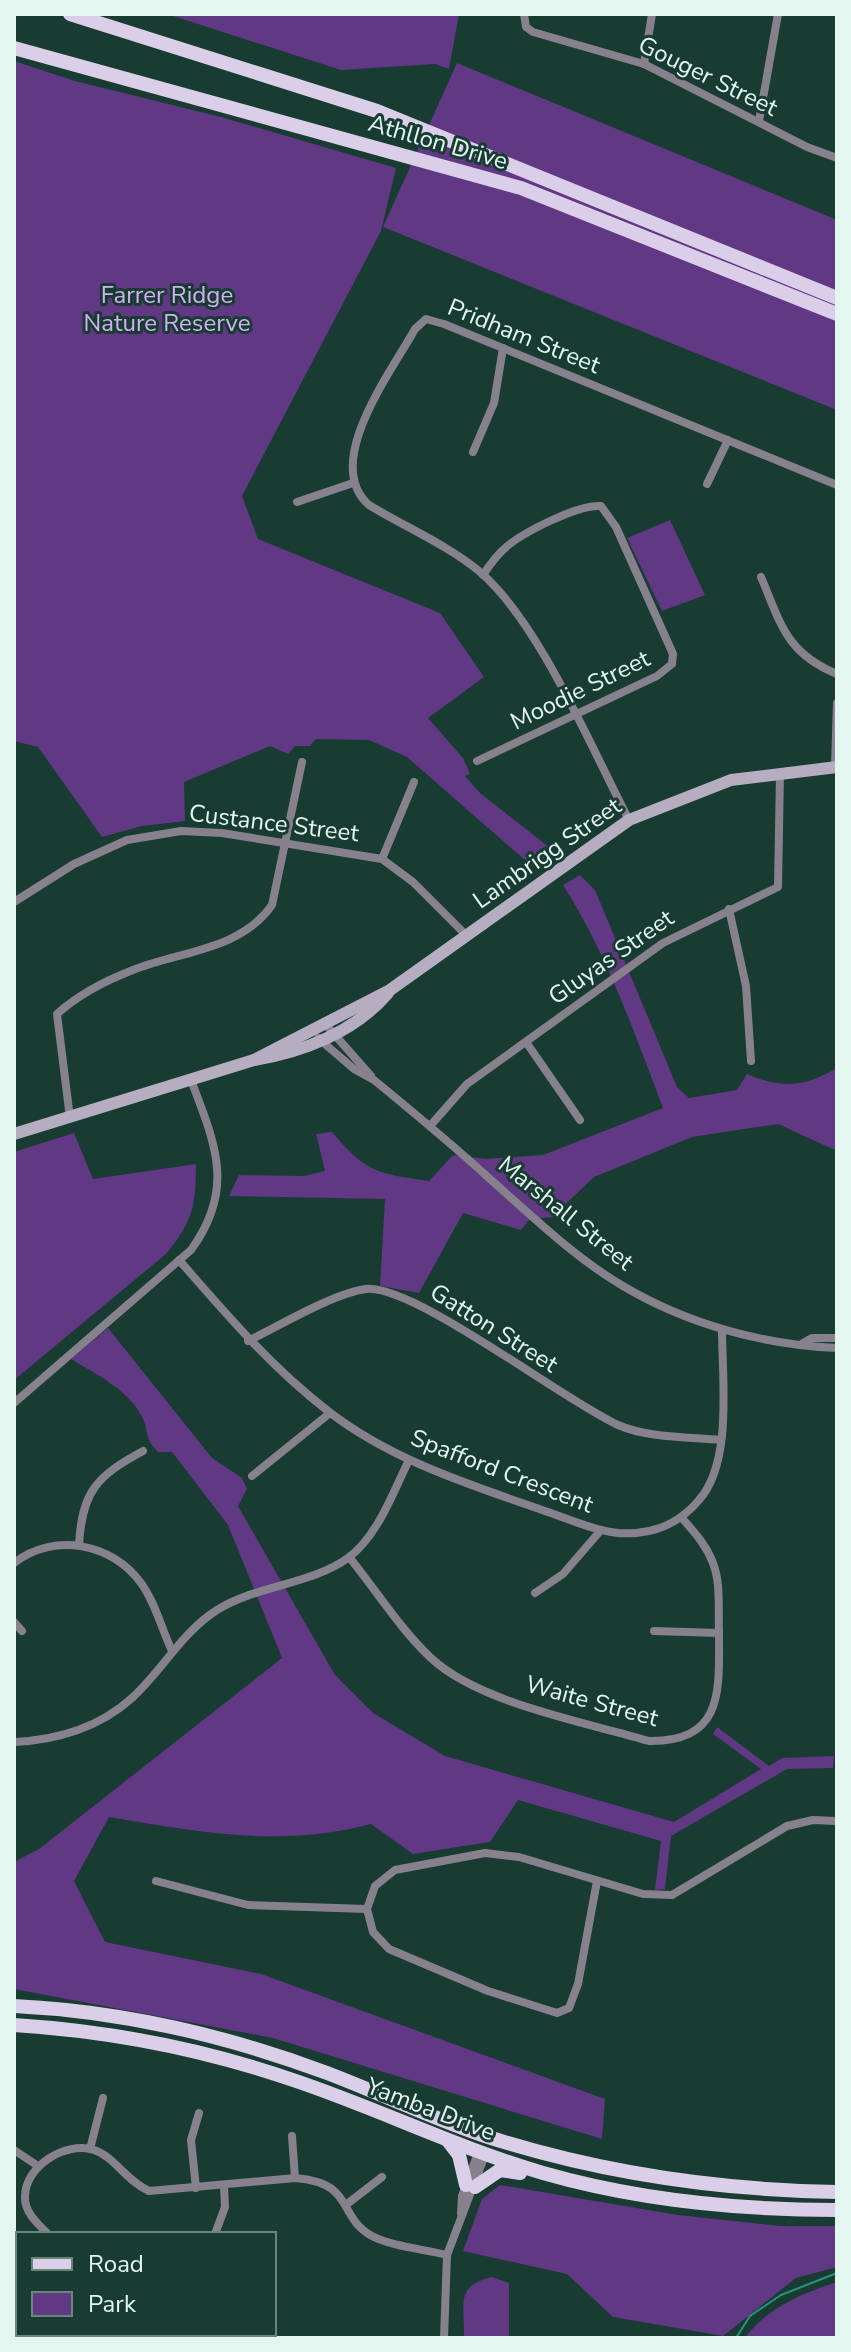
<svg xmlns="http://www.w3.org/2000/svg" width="851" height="2352" viewBox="0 0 851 2352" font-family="'Nunito Sans',sans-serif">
<rect width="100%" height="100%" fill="#183b32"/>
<g fill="#603883">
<path d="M 167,14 L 459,14 L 449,69 L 435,64 L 341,70 Z"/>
<path d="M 14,61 L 75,81 L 221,117 L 396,168 L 381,231 L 242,496 L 258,539 L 440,613 L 484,677 L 428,718 L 463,758 L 470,774 L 465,776 L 480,793 L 554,851 L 533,867 L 407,757 L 369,740 L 316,739 L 310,746 L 295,746 L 288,754 L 270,746 L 184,782 L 185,821 L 142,826 L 102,837 L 38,747 L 14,741 Z"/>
<path d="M 457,63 L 837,220 L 837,410 L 383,227 Z"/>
<path d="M 670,520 L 705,595 L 662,611 L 627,538 Z"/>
<path d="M 580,875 L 595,890 L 677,1087 L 689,1098 L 737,1090 L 747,1074 C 782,1089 804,1087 837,1068 L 837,1151 L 778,1124 L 692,1137 L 594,1177 L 552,1217 L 530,1219 L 521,1230 L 463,1213 L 419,1293 L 380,1286 L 385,1199 L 229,1196 L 239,1175 L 304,1176 L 325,1171 L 316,1134 L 332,1132 C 367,1173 376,1173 429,1181 L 453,1155 L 485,1159 L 543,1155 L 663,1108 C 634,1032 607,954 563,885 Z"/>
<path d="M 74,1133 L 93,1179 L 196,1164 C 196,1206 193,1221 166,1254 L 14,1380 L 14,1152 Z"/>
<path d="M 108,1328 L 212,1458 L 242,1478 L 247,1489 L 238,1506 L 335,1675 L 373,1713 L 445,1756 L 674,1822 L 761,1769 L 713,1734 L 717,1727 L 769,1766 L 782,1758 L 834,1756 L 833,1768 L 787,1769 L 671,1836 L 665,1889 L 655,1890 L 661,1841 L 518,1800 L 490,1842 L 413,1854 L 371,1824 C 281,1848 199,1832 109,1817 L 74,1881 L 105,1942 L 261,1974 L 605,2099 L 602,2139 L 273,2038 L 14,1989 L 14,1862 L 39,1849 L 282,1658 L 228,1525 L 172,1452 L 158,1452 C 143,1435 150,1436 143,1419 C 130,1390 97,1375 71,1359 Z"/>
<path d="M 500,2185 L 678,2215 L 780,2226 L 837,2226 L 837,2267 L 796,2278 L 723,2336 L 613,2317 L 567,2274 L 463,2251 L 482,2199 Z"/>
<path d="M 492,2277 L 509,2283 L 509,2338 L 464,2338 C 465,2304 454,2286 492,2277 Z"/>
<path d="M 837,2282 L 837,2338 L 745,2338 C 768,2307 801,2294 837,2282 Z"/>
</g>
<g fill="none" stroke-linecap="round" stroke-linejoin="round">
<path stroke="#28947d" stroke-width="2" d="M 736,2338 L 750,2316 L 781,2295 L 837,2273"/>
<g stroke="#87818d" stroke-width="8">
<path d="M 524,14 L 526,27 L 533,32 L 644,64 L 807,147 L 837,158"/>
<path d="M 644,64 L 652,14"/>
<path d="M 759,121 L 778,14"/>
<path d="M 473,452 L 494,403 L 503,348"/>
<path d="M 707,484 L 728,440"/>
<path d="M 297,502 L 353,483"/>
<path d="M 761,577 C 781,624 786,653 837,674"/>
<path d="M 477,761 L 657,676 L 672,664 L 673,654 L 616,527 L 601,506 C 578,504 519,534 503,550 C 495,557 489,566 483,575"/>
<path d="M 835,766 L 837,703"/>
<path d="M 629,820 C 591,748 540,623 479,571 C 446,544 405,527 369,505 C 321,463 392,371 415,329 L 426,319 L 444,324 L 837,485"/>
<path d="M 382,859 L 414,782"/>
<path d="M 14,902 L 74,864 L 127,840 L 181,831 L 222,833 L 382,859 L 413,882 L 467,936"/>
<path d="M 729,909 L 746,986 L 751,1061"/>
<path d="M 326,1025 L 371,1076"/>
<path d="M 318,1038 L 354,1069 L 374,1080 C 413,1112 453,1145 490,1179 C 532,1216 575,1258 623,1286 C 687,1324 763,1345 837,1348"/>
<path d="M 526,1042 L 580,1120"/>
<path d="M 70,1118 L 57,1014 C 78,995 107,980 133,970 C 181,951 241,950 272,905 L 302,762"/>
<path d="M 430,1126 L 467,1084 L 663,943 L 778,887 L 780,773"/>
<path d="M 179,1260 C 226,1314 271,1367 328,1411 C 391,1460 468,1484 542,1510 C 572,1520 604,1536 636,1533 C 661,1531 683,1519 699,1500 C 733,1462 722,1378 722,1329"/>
<path d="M 248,1341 C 279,1326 334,1293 366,1289 C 413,1284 563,1400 618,1425 C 648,1438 688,1437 721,1440"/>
<path d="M 803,1343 L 812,1338 L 837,1338"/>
<path d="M 14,1403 L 191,1250 C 236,1188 215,1144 191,1080"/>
<path d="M 252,1476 L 330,1413"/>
<path d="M 79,1545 C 82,1491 97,1476 143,1451"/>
<path d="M 349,1557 C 376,1590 400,1629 431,1658 C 479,1703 585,1722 649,1741 C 725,1742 719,1689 719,1631 C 718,1608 721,1584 713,1563 C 706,1544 693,1531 681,1517"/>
<path d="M 14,1563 C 54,1532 112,1543 141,1583 C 155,1602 162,1630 172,1651"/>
<path d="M 535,1593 L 563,1574 L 601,1530"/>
<path d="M 14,1622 L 22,1631"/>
<path d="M 654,1631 L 719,1633"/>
<path d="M 14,1742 C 57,1740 100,1727 132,1698 C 162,1671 182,1632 217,1610 C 257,1585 310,1585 348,1558 C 378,1536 393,1492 409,1460"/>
<path d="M 156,1881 L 248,1905 L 367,1909"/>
<path d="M 597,1881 L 578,1984 L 569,2008 L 557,2013 L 488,1991 L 389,1949 L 373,1932 L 367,1909 L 375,1886 L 395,1870 L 485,1853 L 519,1857 L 643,1894 L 672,1895 L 787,1826 L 813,1820 L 837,1821"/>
<path d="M 292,2136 L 295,2178"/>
<path d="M 90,2149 L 103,2098"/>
<path d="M 14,2150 L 38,2166"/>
<path d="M 196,2188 L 191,2140 L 199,2113"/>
<path d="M 347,2204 L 382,2177"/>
<path d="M 461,2213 L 462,2196 L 478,2153"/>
<path d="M 48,2234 C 38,2224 25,2213 25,2198 C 24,2166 66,2141 94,2150 C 114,2156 125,2180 149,2191 L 295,2178 C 356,2183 336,2216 372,2236 C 393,2247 424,2249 447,2255"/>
<path d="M 215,2234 L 225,2207 L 224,2186"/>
<path d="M 444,2338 L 447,2255 L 485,2155"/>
</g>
<g stroke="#b6adc0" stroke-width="12">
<path d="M 254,1060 L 390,990 L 629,820 L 731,780 L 837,767"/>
<path d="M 14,1134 L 254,1060 C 303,1052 355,1032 388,993"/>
</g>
<g stroke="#dacee8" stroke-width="14">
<path d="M 70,14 L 377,111 L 837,298"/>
<path d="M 14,48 L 521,188 L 837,314"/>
<path d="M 14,2006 C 120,2011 228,2036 327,2073 C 380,2093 431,2118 485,2136 C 600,2173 717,2190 837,2192"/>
<path d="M 14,2025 C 109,2031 203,2049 293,2080 C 377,2108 457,2148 543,2173 C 637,2200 739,2210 837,2210"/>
<path d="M 449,2142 L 459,2155 L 466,2185"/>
<path d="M 475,2187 L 500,2170 L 520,2173"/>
</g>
</g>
<g text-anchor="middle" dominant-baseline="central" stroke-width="6" stroke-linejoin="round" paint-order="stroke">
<g font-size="24" fill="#e3f6f0" stroke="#183b32">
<text transform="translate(708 76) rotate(26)">Gouger Street</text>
<text transform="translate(438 142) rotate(16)">Athllon Drive</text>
<text transform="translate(524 336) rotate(22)">Pridham Street</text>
<text transform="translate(580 690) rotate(-26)">Moodie Street</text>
<text transform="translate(274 823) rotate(7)">Custance Street</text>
<text transform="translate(547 853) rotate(-35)">Lambrigg Street</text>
<text transform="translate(611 957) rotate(-35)">Gluyas Street</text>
<text transform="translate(566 1213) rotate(39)">Marshall Street</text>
<text transform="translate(494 1328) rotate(32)">Gatton Street</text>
<text transform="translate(502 1471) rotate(21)">Spafford Crescent</text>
<text transform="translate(592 1701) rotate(15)">Waite Street</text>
<text transform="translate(431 2109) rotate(21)">Yamba Drive</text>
</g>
<g font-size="24" fill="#d1b1f2" stroke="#183b32">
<text x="167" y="295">Farrer Ridge<tspan x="167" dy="28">Nature Reserve</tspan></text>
</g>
</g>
<rect width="851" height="2352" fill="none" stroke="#e3f6f0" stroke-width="32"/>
<rect x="16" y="2232" width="260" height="104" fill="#183b32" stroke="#69867e" stroke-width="2"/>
<rect x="32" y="2258" width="40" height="12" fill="#dacee8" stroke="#69867e" stroke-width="2"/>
<text x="88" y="2272" font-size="24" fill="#e3f6f0">Road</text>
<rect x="32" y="2292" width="40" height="24" fill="#603883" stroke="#69867e" stroke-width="2"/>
<text x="88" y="2312" font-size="24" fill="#e3f6f0">Park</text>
</svg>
